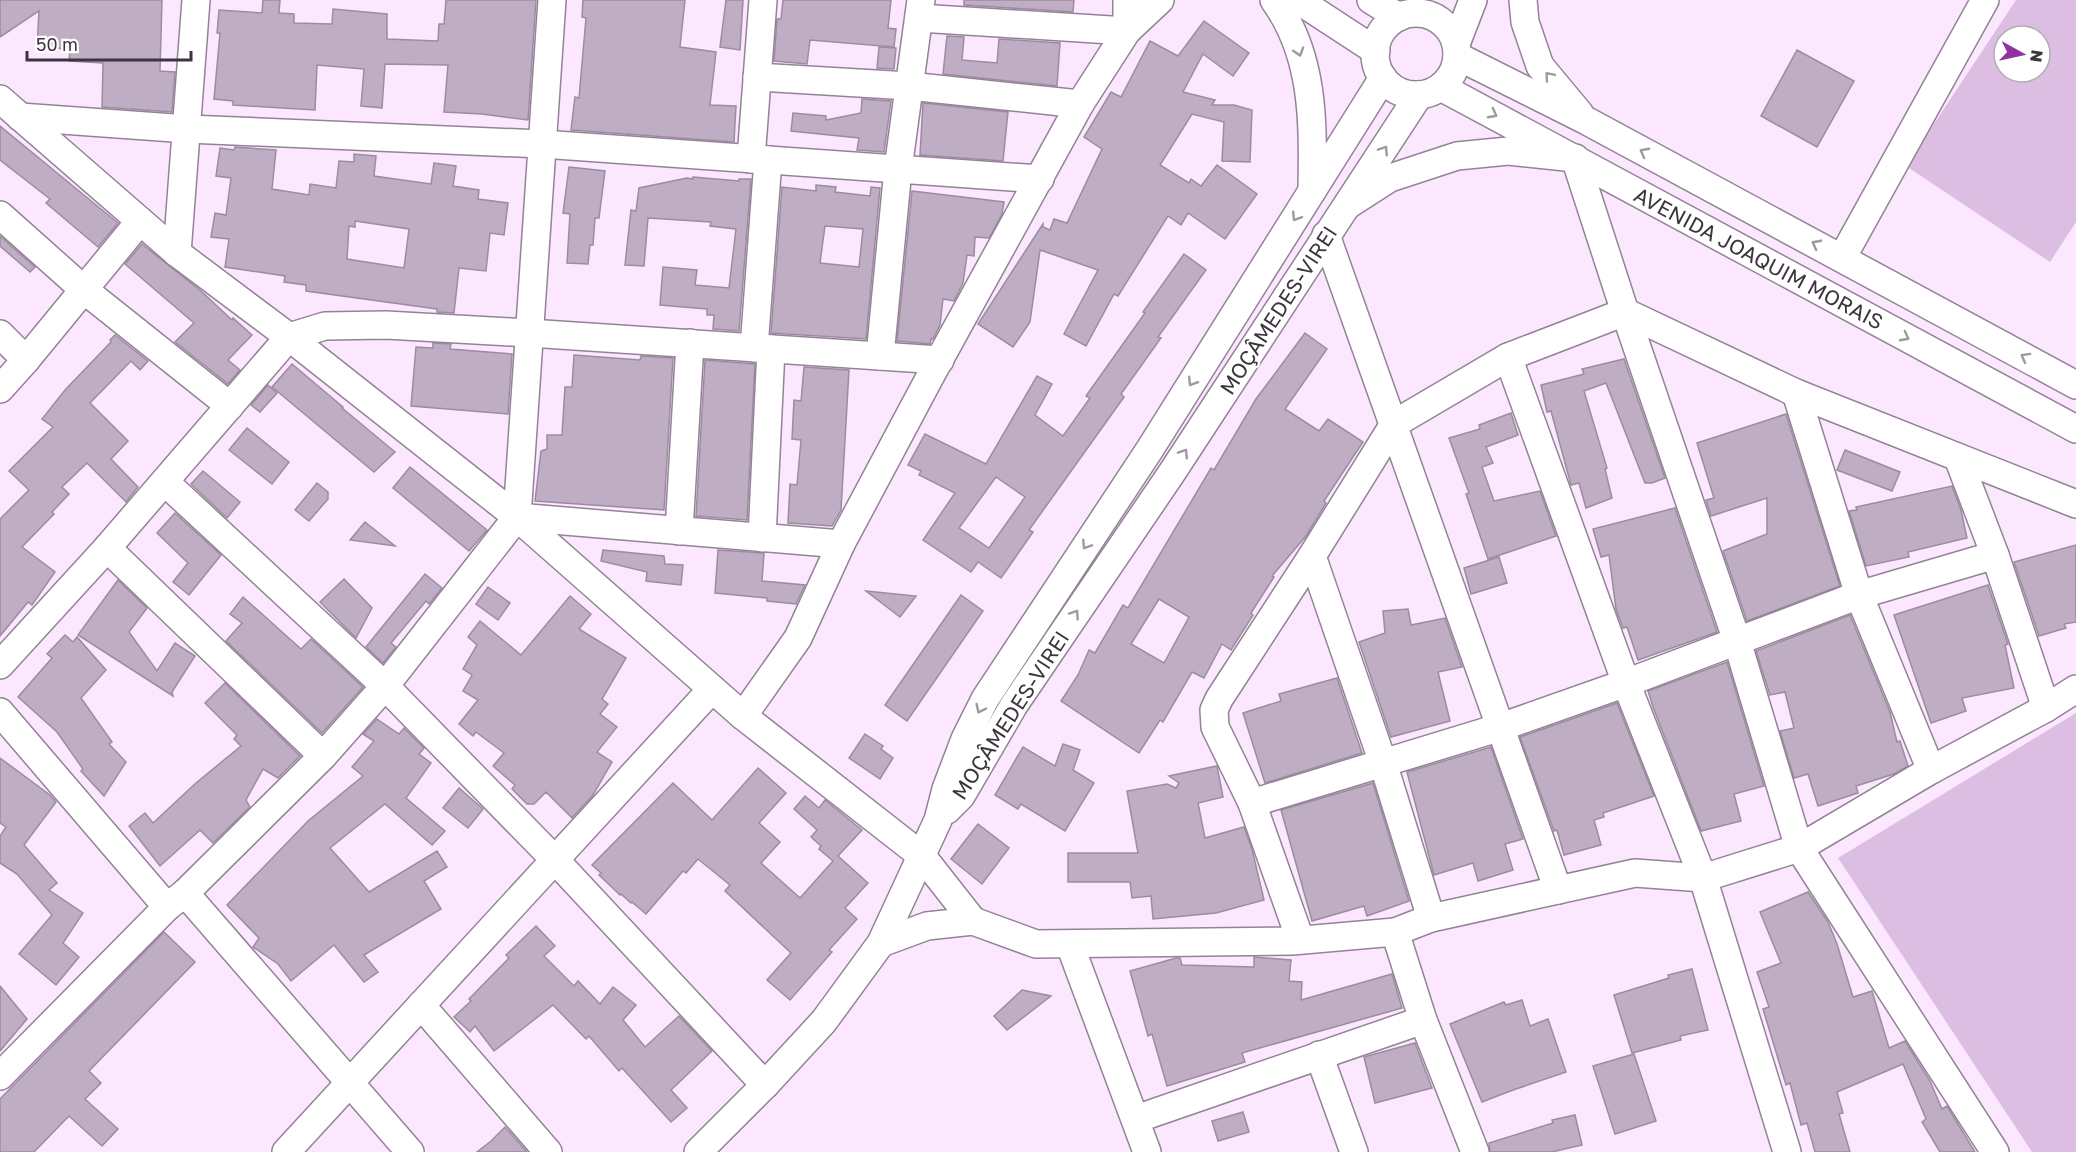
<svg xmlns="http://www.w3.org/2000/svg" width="2076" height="1152" viewBox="0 0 2076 1152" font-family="'Golos Text',sans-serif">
<rect width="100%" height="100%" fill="#fbe8ff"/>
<g fill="#ddbee3" fill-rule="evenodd">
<path d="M 2016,0 L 2076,0 L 2076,222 L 2050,262 L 1906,166 ZM 2004,36 L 2040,36 L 2040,72 L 2004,72 Z"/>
<path d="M 2076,713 L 2076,1152 L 2032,1152 L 1838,858 Z"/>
</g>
<g fill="#bfadc3" stroke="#9d8ba0" stroke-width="1.5" fill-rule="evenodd">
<path d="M 0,0 L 162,0 L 160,71 L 175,72 L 172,112 L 102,107 L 103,63 L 69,61 L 70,49 L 37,47 L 39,11 L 0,37 Z"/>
<path d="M 263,0 L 280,0 L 279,13 L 294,14 L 294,23 L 332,24 L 333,9 L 387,14 L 387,39 L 438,41 L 439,24 L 444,24 L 446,0 L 536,0 L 528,120 L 482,114 L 444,112 L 448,65 L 385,64 L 382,108 L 361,106 L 364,69 L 317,65 L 315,110 L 233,105 L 233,101 L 214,99 L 220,33 L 217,33 L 219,10 L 262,13 Z"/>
<path d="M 583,0 L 685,0 L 680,47 L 716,52 L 710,105 L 736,106 L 734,142 L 571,130 L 575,97 L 579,98 L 586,18 L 582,17 Z"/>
<path d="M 726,0 L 743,0 L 740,50 L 720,47 Z"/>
<path d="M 783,0 L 891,0 L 888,28 L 896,29 L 894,47 L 810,40 L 807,64 L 774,61 L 777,19 L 781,19 Z"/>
<path d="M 964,0 L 1074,0 L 1073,12 L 964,5 Z"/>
<path d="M 1204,21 L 1249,53 L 1233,76 L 1203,54 L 1183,92 L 1215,100 L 1212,105 L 1234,105 L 1252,110 L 1250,162 L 1222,161 L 1224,122 L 1192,114 L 1160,165 L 1189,183 L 1191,179 L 1201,186 L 1217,165 L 1257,194 L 1225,239 L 1188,213 L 1181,225 L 1168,216 L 1118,296 L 1114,294 L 1086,346 L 1064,334 L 1098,270 L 1040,250 L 1030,322 L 1013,347 L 978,324 L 1041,227 L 1043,224 L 1043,227 L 1050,230 L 1054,219 L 1067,223 L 1102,149 L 1084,137 L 1111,92 L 1121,97 L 1150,41 L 1178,56 Z"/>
<path d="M 947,36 L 964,37 L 962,60 L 997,63 L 999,39 L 1060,43 L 1057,86 L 943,74 Z"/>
<path d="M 879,47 L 896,48 L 894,69 L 877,68 Z"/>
<path d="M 1797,50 L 1854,81 L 1817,147 L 1761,116 Z"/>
<path d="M 862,99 L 891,101 L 884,152 L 857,150 L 859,138 L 791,131 L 793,113 L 826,116 L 826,120 L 861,113 Z"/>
<path d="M 923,103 L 1008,112 L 1003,161 L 920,155 Z"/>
<path d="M 0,126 L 118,223 L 98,247 L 46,203 L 50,199 L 0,160 Z"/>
<path d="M 235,147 L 276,150 L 272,189 L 309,195 L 310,184 L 336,188 L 339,161 L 354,162 L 354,154 L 376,156 L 374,176 L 431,184 L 434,163 L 456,166 L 453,186 L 479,190 L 478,199 L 508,203 L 504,235 L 490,233 L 486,271 L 459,268 L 454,313 L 437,312 L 437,309 L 306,291 L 306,285 L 284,282 L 285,276 L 225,267 L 229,239 L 211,237 L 215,213 L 226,215 L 231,178 L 216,176 L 220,148 L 234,150 ZM 355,221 L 409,229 L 404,268 L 347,259 L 349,226 L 355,227 Z"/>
<path d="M 569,167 L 605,171 L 599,218 L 595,218 L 593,245 L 590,245 L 588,264 L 567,263 L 570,214 L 563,213 Z"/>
<path d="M 693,177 L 739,181 L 739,179 L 751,179 L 739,331 L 713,329 L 714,315 L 707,315 L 707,309 L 660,305 L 663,267 L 697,270 L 695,285 L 729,288 L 736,229 L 710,226 L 711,222 L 648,218 L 644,266 L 625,265 L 631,210 L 636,211 L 639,188 L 687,178 L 693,179 Z"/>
<path d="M 816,185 L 836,187 L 835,192 L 870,196 L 871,187 L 880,188 L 866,339 L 771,333 L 782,187 L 816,191 ZM 825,226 L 863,229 L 859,267 L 820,263 Z"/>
<path d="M 912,191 L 1004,202 L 1002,214 L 989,238 L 975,237 L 974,256 L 967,255 L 963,283 L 954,301 L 943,299 L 940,325 L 933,339 L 931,339 L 930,344 L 897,341 Z"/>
<path d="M 0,236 L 35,267 L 30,272 L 0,246 Z"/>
<path d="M 142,244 L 201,291 L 232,320 L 233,318 L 252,335 L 228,360 L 240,370 L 228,384 L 175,342 L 194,323 L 125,264 Z"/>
<path d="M 1184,254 L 1206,270 L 1158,337 L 1161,338 L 1121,394 L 1124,397 L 1029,530 L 1033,532 L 1001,578 L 978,562 L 971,572 L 923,540 L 955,493 L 919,475 L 921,471 L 908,465 L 925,434 L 986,464 L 1037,376 L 1052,384 L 1035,415 L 1063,436 L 1090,398 L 1086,396 L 1145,313 L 1143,312 ZM 996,477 L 1025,497 L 989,548 L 959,528 Z"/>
<path d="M 1305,333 L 1327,349 L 1285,409 L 1319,431 L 1328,419 L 1363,442 L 1324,501 L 1326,503 L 1306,536 L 1272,576 L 1274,577 L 1251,613 L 1253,615 L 1231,650 L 1222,644 L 1204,678 L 1192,672 L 1163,722 L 1160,720 L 1139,753 L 1061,701 L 1078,675 L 1089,650 L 1095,653 L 1123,605 L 1128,608 L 1211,468 L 1214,470 L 1256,399 ZM 1159,599 L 1189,617 L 1164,663 L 1131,644 Z"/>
<path d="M 115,335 L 148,361 L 140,370 L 131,361 L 90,403 L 128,441 L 111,459 L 138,487 L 126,502 L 87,463 L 62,487 L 69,494 L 52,512 L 54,514 L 22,547 L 55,572 L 32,605 L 28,602 L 0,636 L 0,519 L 29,490 L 9,471 L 53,427 L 42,419 L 65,390 L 111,342 L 110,340 Z"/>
<path d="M 433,343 L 451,344 L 450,349 L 512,354 L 508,414 L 411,406 L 416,347 L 433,348 Z"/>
<path d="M 574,355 L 640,360 L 641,356 L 673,358 L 664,510 L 535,501 L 541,451 L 547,449 L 547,435 L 562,435 L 565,387 L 572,387 Z"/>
<path d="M 1624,359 L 1665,478 L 1652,483 L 1645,483 L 1606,383 L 1584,391 L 1607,468 L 1605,469 L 1612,498 L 1586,508 L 1579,483 L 1571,485 L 1551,411 L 1547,412 L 1541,385 L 1584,374 L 1582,369 Z"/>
<path d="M 705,360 L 755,364 L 747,520 L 696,516 Z"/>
<path d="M 292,364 L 343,407 L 342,408 L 395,452 L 374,472 L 272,387 Z"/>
<path d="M 804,367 L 849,370 L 841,510 L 832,526 L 788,523 L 790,484 L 797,485 L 801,440 L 792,439 L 794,400 L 801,401 Z"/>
<path d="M 268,385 L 277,393 L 260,412 L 251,405 Z"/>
<path d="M 1511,413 L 1518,435 L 1486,447 L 1493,463 L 1482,467 L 1494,501 L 1540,491 L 1556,536 L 1488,559 L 1466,494 L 1469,493 L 1449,438 L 1480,429 L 1479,425 Z"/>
<path d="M 1786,414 L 1840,586 L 1747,621 L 1723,551 L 1767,534 L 1767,498 L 1711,516 L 1706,500 L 1714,498 L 1697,443 Z"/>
<path d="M 247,428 L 289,462 L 272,484 L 229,450 Z"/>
<path d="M 1845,450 L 1900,472 L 1892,491 L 1837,470 Z"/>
<path d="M 410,467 L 487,530 L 469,551 L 393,488 Z"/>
<path d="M 203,471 L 240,502 L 227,518 L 191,484 Z"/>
<path d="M 317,483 L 328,492 L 328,499 L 309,521 L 295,510 Z"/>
<path d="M 1952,486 L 1961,510 L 1967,538 L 1908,552 L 1909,557 L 1866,566 L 1849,511 L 1857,510 L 1856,507 Z"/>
<path d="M 1675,508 L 1717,632 L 1638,660 L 1627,627 L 1623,628 L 1616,609 L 1609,555 L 1601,557 L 1593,529 Z"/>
<path d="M 175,513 L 221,555 L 189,595 L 173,582 L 188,563 L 157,533 Z"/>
<path d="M 365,522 L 395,546 L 350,540 Z"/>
<path d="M 2076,545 L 2076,622 L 2064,624 L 2066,628 L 2039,636 L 2014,562 Z"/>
<path d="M 603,550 L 664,556 L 665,564 L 683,565 L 681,585 L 646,581 L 647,572 L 601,561 Z"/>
<path d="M 718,550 L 764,553 L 762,581 L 805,585 L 796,604 L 767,601 L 767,598 L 715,593 Z"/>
<path d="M 1499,557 L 1507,583 L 1471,594 L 1464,568 Z"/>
<path d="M 425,574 L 442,588 L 429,604 L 426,601 L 391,643 L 396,647 L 383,663 L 366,647 Z"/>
<path d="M 344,579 L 372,608 L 356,638 L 320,602 Z"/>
<path d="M 118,580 L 147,608 L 129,632 L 157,671 L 175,643 L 195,656 L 172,692 L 173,696 L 78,635 Z"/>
<path d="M 1988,585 L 2008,644 L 2005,645 L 2014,688 L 1962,698 L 1966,711 L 1931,723 L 1894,615 Z"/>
<path d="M 488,587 L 510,603 L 498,620 L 476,604 Z"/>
<path d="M 866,591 L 916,596 L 900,617 Z"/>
<path d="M 961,595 L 983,611 L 907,721 L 885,705 Z"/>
<path d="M 570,596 L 591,614 L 579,629 L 626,658 L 602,699 L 608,704 L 600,714 L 617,727 L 597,752 L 612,762 L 593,795 L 572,818 L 546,792 L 534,804 L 527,804 L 512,789 L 515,785 L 493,766 L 504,753 L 476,732 L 473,736 L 459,724 L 478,700 L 463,691 L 472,675 L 463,669 L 477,645 L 468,637 L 480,621 L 521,655 Z"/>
<path d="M 243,597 L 301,649 L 311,639 L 363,687 L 322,733 L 226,641 L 242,623 L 230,614 Z"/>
<path d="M 1408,609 L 1411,625 L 1445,618 L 1462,667 L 1438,672 L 1450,721 L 1391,737 L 1359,642 L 1385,633 L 1383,611 Z"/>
<path d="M 1850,615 L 1890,712 L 1897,742 L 1900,741 L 1908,766 L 1894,774 L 1856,786 L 1858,793 L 1818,806 L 1808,774 L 1794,778 L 1780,731 L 1794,728 L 1785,692 L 1770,695 L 1756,651 Z"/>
<path d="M 65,635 L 73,642 L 77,637 L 106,670 L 81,698 L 112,742 L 109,744 L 126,762 L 104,796 L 81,771 L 83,769 L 57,732 L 18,697 L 52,658 L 47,654 Z"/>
<path d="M 1727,662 L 1764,786 L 1734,794 L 1741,821 L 1701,831 L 1653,707 L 1648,691 Z"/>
<path d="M 1337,678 L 1362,753 L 1265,783 L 1243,713 L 1281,701 L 1279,694 Z"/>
<path d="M 225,683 L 300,756 L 278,778 L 263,769 L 246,800 L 250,807 L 213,843 L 200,830 L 160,866 L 129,826 L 145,813 L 153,823 L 196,783 L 241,746 L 234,739 L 237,735 L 205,703 Z"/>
<path d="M 1617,703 L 1654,796 L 1603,813 L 1604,817 L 1594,820 L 1601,845 L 1564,855 L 1557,830 L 1554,831 L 1520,737 Z"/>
<path d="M 377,719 L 399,734 L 404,728 L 424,748 L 419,754 L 431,763 L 406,798 L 445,831 L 432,845 L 385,804 L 330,848 L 369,892 L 437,851 L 447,867 L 424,881 L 441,909 L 364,955 L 378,972 L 364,982 L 334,945 L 291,981 L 278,964 L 253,947 L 259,938 L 227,905 L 308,821 L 363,776 L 352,767 L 374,741 L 363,734 Z"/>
<path d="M 865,734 L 883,746 L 881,749 L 893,758 L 880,779 L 849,758 Z"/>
<path d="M 1063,744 L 1080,750 L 1073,770 L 1094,783 L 1065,831 L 1021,804 L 1018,809 L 995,795 L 1023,747 L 1055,766 Z"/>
<path d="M 1491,747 L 1523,839 L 1505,844 L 1513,870 L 1478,881 L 1473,863 L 1434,875 L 1407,772 Z"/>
<path d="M 0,758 L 50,795 L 56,802 L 24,845 L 57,883 L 49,890 L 83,913 L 63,943 L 79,957 L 56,985 L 19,954 L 52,915 L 17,874 L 0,863 L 0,836 L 6,827 L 0,823 Z"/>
<path d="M 1217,766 L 1223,797 L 1198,803 L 1205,838 L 1244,827 L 1252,849 L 1264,900 L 1216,913 L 1153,919 L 1151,896 L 1132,898 L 1130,882 L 1068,882 L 1068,853 L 1138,853 L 1127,791 L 1167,784 L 1176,788 L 1179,783 L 1169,776 Z"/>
<path d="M 758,768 L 786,793 L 759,823 L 780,842 L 761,863 L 800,898 L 833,861 L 819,849 L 821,846 L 811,837 L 817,830 L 794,809 L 805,796 L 819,808 L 825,800 L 862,830 L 838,856 L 868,883 L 845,908 L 857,919 L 829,950 L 832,952 L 790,1000 L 767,980 L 791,953 L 725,891 L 730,885 L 698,859 L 686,873 L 683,871 L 646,914 L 632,902 L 631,903 L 621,894 L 620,895 L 599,875 L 601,873 L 592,865 L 673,783 L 712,820 Z"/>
<path d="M 1373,783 L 1409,901 L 1367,916 L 1364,906 L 1312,921 L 1281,810 Z"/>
<path d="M 459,788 L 483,809 L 468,828 L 443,808 Z"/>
<path d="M 978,824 L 1009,848 L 982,884 L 951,859 Z"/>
<path d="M 1808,892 L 1828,922 L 1837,944 L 1853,997 L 1872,991 L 1889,1048 L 1905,1041 L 1930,1081 L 1942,1109 L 1947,1106 L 1975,1152 L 1940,1152 L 1922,1122 L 1926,1119 L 1903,1064 L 1837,1092 L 1843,1113 L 1839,1114 L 1850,1152 L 1815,1152 L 1807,1123 L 1801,1125 L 1790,1083 L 1786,1085 L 1763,1009 L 1769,1007 L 1757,972 L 1781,963 L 1760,912 Z"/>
<path d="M 536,926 L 555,946 L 544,956 L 574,986 L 578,981 L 600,1004 L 613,987 L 636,1005 L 623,1020 L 645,1047 L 679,1016 L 712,1051 L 671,1090 L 687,1108 L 671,1122 L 622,1068 L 619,1071 L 589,1036 L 586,1039 L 553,1005 L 494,1051 L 475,1026 L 470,1032 L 454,1017 L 471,1001 L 469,999 L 509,958 L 506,955 Z"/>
<path d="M 164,932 L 195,962 L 89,1071 L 101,1083 L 85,1099 L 118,1129 L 102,1146 L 69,1116 L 34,1152 L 0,1152 L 0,1099 Z"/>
<path d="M 1254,957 L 1291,960 L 1289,981 L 1302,982 L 1301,1000 L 1392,974 L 1402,1008 L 1242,1053 L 1245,1062 L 1167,1086 L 1152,1034 L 1148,1036 L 1130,971 L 1176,958 L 1180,958 L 1182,965 L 1254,967 Z"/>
<path d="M 1692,969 L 1708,1030 L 1680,1036 L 1681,1040 L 1632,1053 L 1614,995 L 1669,978 L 1668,975 Z"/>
<path d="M 0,986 L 27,1019 L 0,1051 Z"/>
<path d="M 1022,990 L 1051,996 L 1007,1030 L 994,1016 Z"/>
<path d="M 1522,1000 L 1530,1026 L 1548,1019 L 1566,1072 L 1513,1090 L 1482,1102 L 1450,1024 L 1504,1002 L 1506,1005 Z"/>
<path d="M 1415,1043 L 1432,1088 L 1375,1103 L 1364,1057 Z"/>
<path d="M 1634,1054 L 1656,1121 L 1615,1134 L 1593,1066 Z"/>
<path d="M 1243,1112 L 1249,1132 L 1218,1141 L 1212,1121 Z"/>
<path d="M 1575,1115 L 1582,1145 L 1552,1152 L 1490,1152 L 1489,1143 L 1553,1123 L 1552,1120 Z"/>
<path d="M 505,1127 L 527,1152 L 477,1152 L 491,1141 Z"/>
</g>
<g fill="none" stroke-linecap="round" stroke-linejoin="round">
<g stroke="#948297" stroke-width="30">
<g id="minor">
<path d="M 1274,0 C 1315,57 1313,124 1312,191"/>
<path d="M 1298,0 L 1376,51"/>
<path d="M 1371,0 L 1399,17"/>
<path d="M 1523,0 L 1525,22 L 1540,66 L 1580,114"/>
<circle cx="1416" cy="54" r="41"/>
<path d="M 919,18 L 1127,31"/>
<path d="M 1127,31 L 1127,0"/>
<path d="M 1456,44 L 1473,0"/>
<path d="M 1457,56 L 1587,121 L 2076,385"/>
<path d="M 757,77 L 909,86 L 1080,104"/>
<path d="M 1441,87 L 2076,429"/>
<path d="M 0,99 L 177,253 L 289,337 L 517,517 L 743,716 L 922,856 L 973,921 L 927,926 L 881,943"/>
<path d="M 20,117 L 188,129 L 542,144 L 1040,179"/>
<path d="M 751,159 L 763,0"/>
<path d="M 0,215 L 83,289 L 230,406"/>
<path d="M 1326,235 L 1558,890"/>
<path d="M 177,253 L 196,0"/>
<path d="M 1842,258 L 1985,0"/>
<path d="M 0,334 L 26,360"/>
<path d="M 754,348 L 768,160"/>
<path d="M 880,356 L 898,169 L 921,0"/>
<path d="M 1508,357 L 1626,683 L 1703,878 L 1787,1152"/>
<path d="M 0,389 L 26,360 L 140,221"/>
<path d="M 1796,393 L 1859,595 L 1931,770"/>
<path d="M 1958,458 L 1995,555 L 2046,708"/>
<path d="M 165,482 L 385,686 L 556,861 L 765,1085"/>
<path d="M 517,517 L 841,544"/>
<path d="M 679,531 L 690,343"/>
<path d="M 762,538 L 771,349"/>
<path d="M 107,548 L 323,756"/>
<path d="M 1312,556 L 1383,763 L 1431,918"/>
<path d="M 0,665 L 107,548 L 289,337 L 325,326 L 386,325 L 529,333 L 940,360"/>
<path d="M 0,712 L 167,907"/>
<path d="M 743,716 L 798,638 L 841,544 L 931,375 L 1080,104 L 1127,31 L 1160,0"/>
<path d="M 1252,803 L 1501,727 L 1626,683 L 1859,595 L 1995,555"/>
<path d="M 947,810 L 961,796 L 1014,705 L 1171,474 L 1419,95"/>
<path d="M 185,893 L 410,1152"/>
<path d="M 973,921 L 1036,944 L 1292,941 L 1395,932 L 1431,918 L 1635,873 L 1703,878 L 1799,848 L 1737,641 L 1625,312 L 1575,158 L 1508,151 L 1457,156 L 1390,178 L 1348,205"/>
<path d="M 1395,932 L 1423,1020 L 1475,1152"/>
<path d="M 1300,939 L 1252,803 L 1215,727 L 1214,710 L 1219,699 L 1312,556 L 1394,424 L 1508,357 L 1625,312 L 1796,393 L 2076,504"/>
<path d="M 1070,945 L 1147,1152"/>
<path d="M 421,1005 L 548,1152"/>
<path d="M 1319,1055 L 1354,1152"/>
<path d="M 0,1076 L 167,907 L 185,893 L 323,756 L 385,686 L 517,517 L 552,0"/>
<path d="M 1136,1119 L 1423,1020"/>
<path d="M 286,1152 L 712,689"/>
<path d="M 698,1152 L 765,1085 L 824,1021 L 881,943 L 938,820 L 946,789 L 965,739 L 985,699 L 1150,449 L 1383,78"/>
<path d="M 1995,1152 L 1799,848 L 1931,770 L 2046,708 L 2076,689"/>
</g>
</g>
<use href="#minor" stroke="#fff" stroke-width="27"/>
</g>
<defs><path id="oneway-chevron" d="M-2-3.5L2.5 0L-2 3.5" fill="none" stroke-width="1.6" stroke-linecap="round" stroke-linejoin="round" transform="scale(1.5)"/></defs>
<g stroke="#9e9a9e">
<use href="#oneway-chevron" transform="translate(1299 52) rotate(73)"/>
<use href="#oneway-chevron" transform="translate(1549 76) rotate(-130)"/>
<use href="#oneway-chevron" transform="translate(1493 114) rotate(28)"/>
<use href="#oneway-chevron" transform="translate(1384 150) rotate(-57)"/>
<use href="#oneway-chevron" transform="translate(1644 152) rotate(-152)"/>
<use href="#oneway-chevron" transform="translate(1296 217) rotate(122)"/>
<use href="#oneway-chevron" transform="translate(1816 244) rotate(-152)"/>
<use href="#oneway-chevron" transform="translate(1905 337) rotate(28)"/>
<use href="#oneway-chevron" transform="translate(2025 357) rotate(-151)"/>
<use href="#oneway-chevron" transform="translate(1192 382) rotate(122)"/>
<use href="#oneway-chevron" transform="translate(1184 453) rotate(-57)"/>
<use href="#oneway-chevron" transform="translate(1086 545) rotate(123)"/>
<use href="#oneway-chevron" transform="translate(1075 614) rotate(-56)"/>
<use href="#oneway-chevron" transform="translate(980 709) rotate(116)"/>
</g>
<g text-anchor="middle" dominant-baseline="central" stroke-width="4.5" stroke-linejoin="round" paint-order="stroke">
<g font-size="21" fill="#3d353e" stroke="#fff">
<text transform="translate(1759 258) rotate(28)">AVENIDA JOAQUIM MORAIS</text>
<text transform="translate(1278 310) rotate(-57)">MOÇÂMEDES-VIREI</text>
<text transform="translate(1010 715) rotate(-57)">MOÇÂMEDES-VIREI</text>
</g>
</g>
<g transform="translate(2022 54) rotate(98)"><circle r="28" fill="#ffffff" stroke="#b1aeb2" stroke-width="1.5"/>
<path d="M0-4.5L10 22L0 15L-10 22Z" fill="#8e339f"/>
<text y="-9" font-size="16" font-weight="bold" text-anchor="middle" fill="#3d353e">N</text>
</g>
<path d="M27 51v9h164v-9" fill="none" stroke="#3d353e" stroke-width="3"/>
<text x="36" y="51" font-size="18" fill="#3d353e" stroke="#ffffff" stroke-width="4.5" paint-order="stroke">50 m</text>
</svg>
